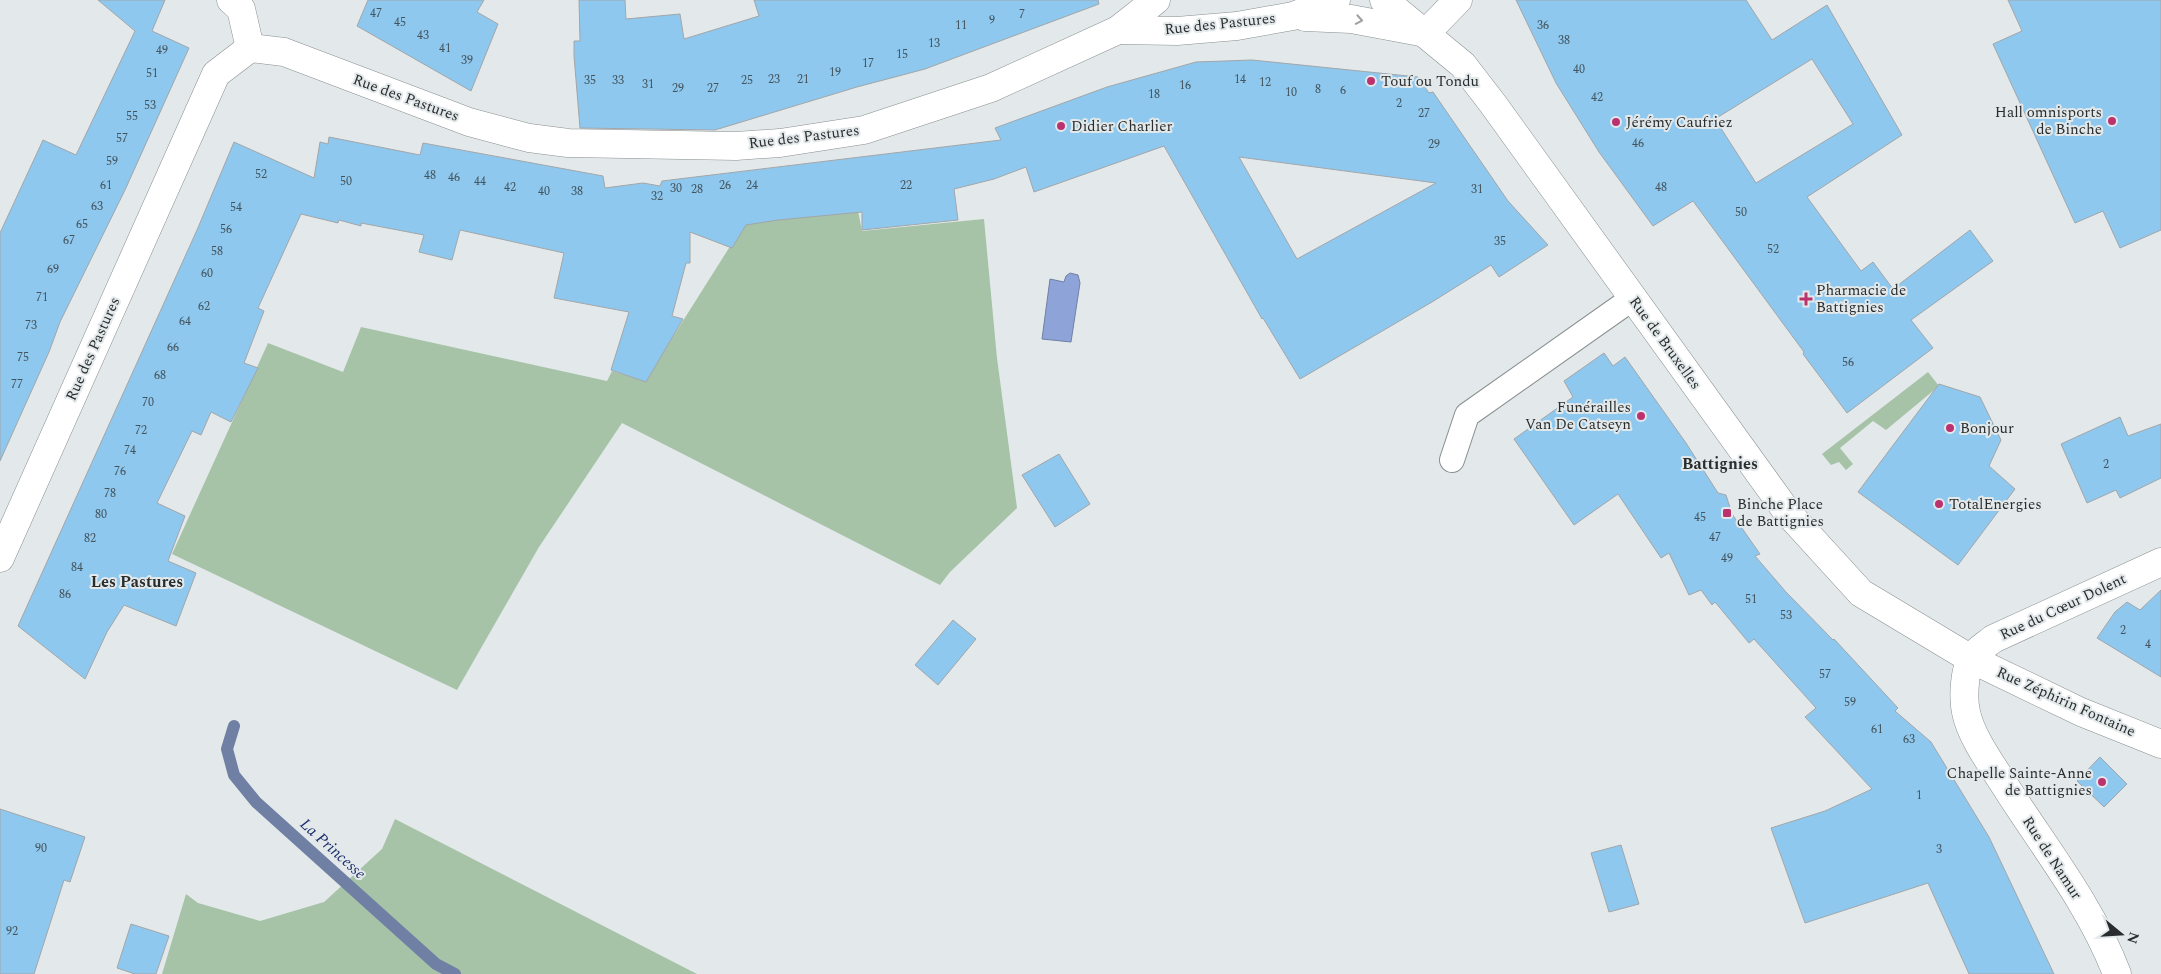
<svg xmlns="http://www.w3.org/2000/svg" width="2161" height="974" viewBox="0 0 2161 974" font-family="Spectral,serif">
<rect width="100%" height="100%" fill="#e3e9ea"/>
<g fill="#a6c3a8">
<path d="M 858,211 L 862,231 L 984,219 L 997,358 L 1017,508 L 950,572 L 940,585 L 622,423 L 539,547 L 457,690 L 172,554 L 268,343 L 343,372 L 361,327 L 607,381 L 612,371 L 645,381 L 746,221 Z"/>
<path d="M 1928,372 L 1939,386 L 1886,430 L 1873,421 L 1840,448 L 1853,464 L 1846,470 L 1839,462 L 1831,465 L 1822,454 Z"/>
<path d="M 395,819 L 697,974 L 162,974 L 186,894 L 198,903 L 260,921 L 324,902 L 382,849 Z"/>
</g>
<path fill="#8ea3d7" stroke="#7080a4" d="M 1070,273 L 1078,275 L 1080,283 L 1071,342 L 1042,339 L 1050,279 L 1064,282 L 1066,276 Z"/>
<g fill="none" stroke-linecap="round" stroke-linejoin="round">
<path stroke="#7080a4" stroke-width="12" d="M 234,726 L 227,749 L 234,775 L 256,802 L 436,964 L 455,974"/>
</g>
<g fill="#8ec8ee" stroke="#a2a6a9" fill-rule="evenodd">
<path d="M 98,0 L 165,0 L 152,31 L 189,48 L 125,190 L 60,322 L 49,352 L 0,461 L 0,233 L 43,140 L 76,155 L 135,31 Z"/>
<path d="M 368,0 L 484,0 L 477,12 L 498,24 L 471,91 L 357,26 Z"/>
<path d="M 579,0 L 625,0 L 626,19 L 680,14 L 684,39 L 759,16 L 754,0 L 1098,0 L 1099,4 L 925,69 L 857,87 L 715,130 L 580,128 L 574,56 L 574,41 L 580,41 Z"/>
<path d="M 1516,0 L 1746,0 L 1772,40 L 1827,5 L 1902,135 L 1807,197 L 1861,271 L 1873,262 L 1893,289 L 1970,230 L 1993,261 L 1911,320 L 1933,348 L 1847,413 L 1803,354 L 1804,352 L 1693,201 L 1653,226 L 1599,152 L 1556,83 ZM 1812,59 L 1853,124 L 1756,183 L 1715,119 Z"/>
<path d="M 2008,0 L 2161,0 L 2161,230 L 2120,248 L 2103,211 L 2075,223 L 1993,44 L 2022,31 Z"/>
<path d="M 1252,60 L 1418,77 L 1429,93 L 1433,92 L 1508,201 L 1548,245 L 1499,277 L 1491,265 L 1432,302 L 1300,379 L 1263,318 L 1262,319 L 1164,146 L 1034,192 L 1026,167 L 994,179 L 954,189 L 958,220 L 862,230 L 862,212 L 778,220 L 746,225 L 732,248 L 690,232 L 690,263 L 686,263 L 672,316 L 683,319 L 646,382 L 611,370 L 629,312 L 554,298 L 564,253 L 460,230 L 452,260 L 419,252 L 424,235 L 361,223 L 361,226 L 339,220 L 338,223 L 301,214 L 258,308 L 264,311 L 244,363 L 258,368 L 231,422 L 211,412 L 201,435 L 192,431 L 157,503 L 185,516 L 168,561 L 196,573 L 176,626 L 124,605 L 107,632 L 85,679 L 18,626 L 197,230 L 234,142 L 314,178 L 320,142 L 328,144 L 329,137 L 420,155 L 423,143 L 603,176 L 605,188 L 643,183 L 660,186 L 662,181 L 1001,140 L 995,128 L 1107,87 L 1196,62 ZM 1239,157 L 1436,183 L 1297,259 Z"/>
<path d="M 1604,353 L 1613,366 L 1625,357 L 1686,443 L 1718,493 L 1726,495 L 1732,514 L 1760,554 L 1755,556 L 1786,592 L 1833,640 L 1834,639 L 1898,708 L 1895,711 L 1931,742 L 1989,837 L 2054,974 L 1969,974 L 1928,883 L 1805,923 L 1771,828 L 1825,811 L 1872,789 L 1805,717 L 1816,708 L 1754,639 L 1749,643 L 1715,602 L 1712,605 L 1701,590 L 1689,595 L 1669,553 L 1661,558 L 1618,494 L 1574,525 L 1514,439 L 1573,397 L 1564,381 Z"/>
<path d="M 1939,384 L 1980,397 L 2001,440 L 1989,466 L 2015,489 L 1958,565 L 1858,492 Z"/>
<path d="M 2120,417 L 2128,436 L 2161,424 L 2161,478 L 2120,498 L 2116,490 L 2087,503 L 2061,444 Z"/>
<path d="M 1059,454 L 1090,504 L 1055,527 L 1022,475 Z"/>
<path d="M 2161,590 L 2161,677 L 2097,638 L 2115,612 L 2127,602 L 2140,610 Z"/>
<path d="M 953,620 L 976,639 L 938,685 L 915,665 Z"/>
<path d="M 2100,757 L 2127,784 L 2104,807 L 2077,781 Z"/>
<path d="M 0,809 L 85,837 L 70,882 L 64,880 L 34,974 L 0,974 Z"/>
<path d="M 1621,845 L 1639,904 L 1609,912 L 1591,853 Z"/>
<path d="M 131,924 L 169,936 L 156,974 L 135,974 L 117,968 Z"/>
</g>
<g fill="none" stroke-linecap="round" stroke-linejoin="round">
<g stroke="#898f90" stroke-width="26">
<path id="lane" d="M 1452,460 L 1467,415 L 1633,298"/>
</g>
<g stroke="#898f90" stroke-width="29">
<g id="street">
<path d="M 231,0 L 241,9 L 250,48"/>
<path d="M 1305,17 L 1351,19 L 1426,33 L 1458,0"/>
<path d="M 1118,30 L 1177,31 L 1237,26 L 1293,16 L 1336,0"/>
<path d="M 0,558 L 216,74 L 250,48 L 284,52 L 469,122 L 529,138 L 568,143 L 736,146 L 780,143 L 864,130 L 991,88 L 1118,30 L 1156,0"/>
<path d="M 2117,974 C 2092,908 2047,851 2009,792 C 1995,769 1971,738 1966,712 C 1963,699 1964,672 1971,660 C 1974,652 1986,645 1993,639 L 2161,562"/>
</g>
</g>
<g stroke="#898f90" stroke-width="29">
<path id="secondary" d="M 1384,0 L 1463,65 L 1493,104 L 1788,513 L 1861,593 L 1971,659 L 2081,712 L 2161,744"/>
</g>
<use href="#lane" stroke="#fff" stroke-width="24"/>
<use href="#street" stroke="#fff" stroke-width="28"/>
<use href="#secondary" stroke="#fff" stroke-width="28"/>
</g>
<defs><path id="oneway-chevron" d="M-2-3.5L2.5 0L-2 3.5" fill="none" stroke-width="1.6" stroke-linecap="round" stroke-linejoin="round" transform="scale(1.25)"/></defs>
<use stroke="#9fa0a0" href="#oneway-chevron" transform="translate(1359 20) rotate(10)"/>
<g fill="#bb326e" stroke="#e3e9ea" stroke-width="2">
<circle cx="1371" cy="81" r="5"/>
<circle cx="2112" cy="121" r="5"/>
<circle cx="1616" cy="122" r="5"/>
<circle cx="1061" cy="126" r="5"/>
<path d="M1803.5 291.5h5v5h5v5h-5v5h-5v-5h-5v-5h5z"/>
<circle cx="1641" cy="416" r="5"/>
<circle cx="1950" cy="428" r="5"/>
<circle cx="1939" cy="504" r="5"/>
<rect x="1722" y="508" width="10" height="10" rx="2.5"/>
<circle cx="2102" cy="782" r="5"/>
</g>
<g text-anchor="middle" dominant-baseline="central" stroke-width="4" stroke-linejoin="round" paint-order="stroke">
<g font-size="12" fill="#43545d">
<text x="376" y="13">47</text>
<text x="1022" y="14">7</text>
<text x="992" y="20">9</text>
<text x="400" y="22">45</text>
<text x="961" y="25">11</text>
<text x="1543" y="25">36</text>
<text x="423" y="35">43</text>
<text x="1564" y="40">38</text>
<text x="934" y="43">13</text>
<text x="445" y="48">41</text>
<text x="162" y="50">49</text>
<text x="902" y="54">15</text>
<text x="467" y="60">39</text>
<text x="868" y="63">17</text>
<text x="1579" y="69">40</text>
<text x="835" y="72">19</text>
<text x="152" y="73">51</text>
<text x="774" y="79">23</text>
<text x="803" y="79">21</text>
<text x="1240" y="79">14</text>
<text x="590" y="80">35</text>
<text x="618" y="80">33</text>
<text x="747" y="80">25</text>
<text x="1265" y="82">12</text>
<text x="648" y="84">31</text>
<text x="1185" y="85">16</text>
<text x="678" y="88">29</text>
<text x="713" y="88">27</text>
<text x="1318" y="89">8</text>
<text x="1343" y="90">6</text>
<text x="1291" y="92">10</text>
<text x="1154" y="94">18</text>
<text x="1597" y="97">42</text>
<text x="1399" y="103">2</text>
<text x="150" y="105">53</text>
<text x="1424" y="113">27</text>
<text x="132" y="116">55</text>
<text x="122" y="138">57</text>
<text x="1638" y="143">46</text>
<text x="1434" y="144">29</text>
<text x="112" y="161">59</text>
<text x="261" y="174">52</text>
<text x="430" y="175">48</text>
<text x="454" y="177">46</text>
<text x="346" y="181">50</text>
<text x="480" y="181">44</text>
<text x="106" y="185">61</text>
<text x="725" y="185">26</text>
<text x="752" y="185">24</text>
<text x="906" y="185">22</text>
<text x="510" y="187">42</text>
<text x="1661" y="187">48</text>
<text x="676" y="188">30</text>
<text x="697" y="189">28</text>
<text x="1477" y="189">31</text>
<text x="544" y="191">40</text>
<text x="577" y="191">38</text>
<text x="657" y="196">32</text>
<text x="97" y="206">63</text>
<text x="236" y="207">54</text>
<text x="1741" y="212">50</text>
<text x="82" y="224">65</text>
<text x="226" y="229">56</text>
<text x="69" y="240">67</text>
<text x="1500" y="241">35</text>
<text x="1773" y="249">52</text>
<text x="217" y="251">58</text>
<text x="53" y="269">69</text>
<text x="207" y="273">60</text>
<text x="42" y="297">71</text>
<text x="204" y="306">62</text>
<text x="185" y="321">64</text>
<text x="31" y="325">73</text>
<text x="173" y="347">66</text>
<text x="23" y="357">75</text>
<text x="1848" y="362">56</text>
<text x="160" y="375">68</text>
<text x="17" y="384">77</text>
<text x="148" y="402">70</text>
<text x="141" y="430">72</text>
<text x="130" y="450">74</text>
<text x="2106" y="464">2</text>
<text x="120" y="471">76</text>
<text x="110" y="493">78</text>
<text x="101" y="514">80</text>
<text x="1700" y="517">45</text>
<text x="1715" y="537">47</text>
<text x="90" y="538">82</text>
<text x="1727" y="558">49</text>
<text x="77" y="567">84</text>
<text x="65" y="594">86</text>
<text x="1751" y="599">51</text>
<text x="1786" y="615">53</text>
<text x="2123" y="630">2</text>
<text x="2148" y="644">4</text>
<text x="1825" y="674">57</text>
<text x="1850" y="702">59</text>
<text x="1877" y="729">61</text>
<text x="1909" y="739">63</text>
<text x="1919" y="795">1</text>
<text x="41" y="848">90</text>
<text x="1939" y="849">3</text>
<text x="12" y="931">92</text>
</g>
<g font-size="15" fill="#2a2d2d" stroke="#e3e9ea">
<text transform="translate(1220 24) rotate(-6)">Rue des Pastures</text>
<text transform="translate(406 98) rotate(20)">Rue des Pastures</text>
<text transform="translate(804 137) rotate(-7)">Rue des Pastures</text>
<text transform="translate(1665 343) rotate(54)">Rue de Bruxelles</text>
<text transform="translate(93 349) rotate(-66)">Rue des Pastures</text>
<text transform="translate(2063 607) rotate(-25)">Rue du Cœur Dolent</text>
<text transform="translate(2066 702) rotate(24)">Rue Zéphirin Fontaine</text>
<text transform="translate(2052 858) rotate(57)">Rue de Namur</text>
</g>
<g font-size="15" fill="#2a2d2d" stroke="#e3e9ea" text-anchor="start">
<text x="1381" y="81">Touf ou Tondu</text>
<text x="2102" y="112" text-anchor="end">Hall omnisports<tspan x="2102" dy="17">de Binche</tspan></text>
<text x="1626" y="122">Jérémy Caufriez</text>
<text x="1071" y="126">Didier Charlier</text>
<text x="1816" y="290">Pharmacie de<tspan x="1816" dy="17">Battignies</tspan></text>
<text x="1631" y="407" text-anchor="end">Funérailles<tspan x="1631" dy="17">Van De Catseyn</tspan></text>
<text x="1960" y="428">Bonjour</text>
<text x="1737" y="504">Binche Place<tspan x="1737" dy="17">de Battignies</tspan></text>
<text x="1949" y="504">TotalEnergies</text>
<text x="2092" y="773" text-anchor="end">Chapelle Sainte-Anne<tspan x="2092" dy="17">de Battignies</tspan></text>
</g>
<g font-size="16" font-weight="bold" fill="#2a2d2d" stroke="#e3e9ea">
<text x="1720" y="464">Battignies</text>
<text x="137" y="582">Les Pastures</text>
</g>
<g font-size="16" font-style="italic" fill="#1d2f6d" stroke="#e3e9ea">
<text transform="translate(333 849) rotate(42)">La Princesse</text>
</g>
</g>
<g transform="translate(2121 934) rotate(108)" stroke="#e3e9ea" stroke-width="4" paint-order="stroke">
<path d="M0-4L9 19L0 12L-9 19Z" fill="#2a2d2d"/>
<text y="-8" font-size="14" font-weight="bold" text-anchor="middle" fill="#2a2d2d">N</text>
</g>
</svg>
